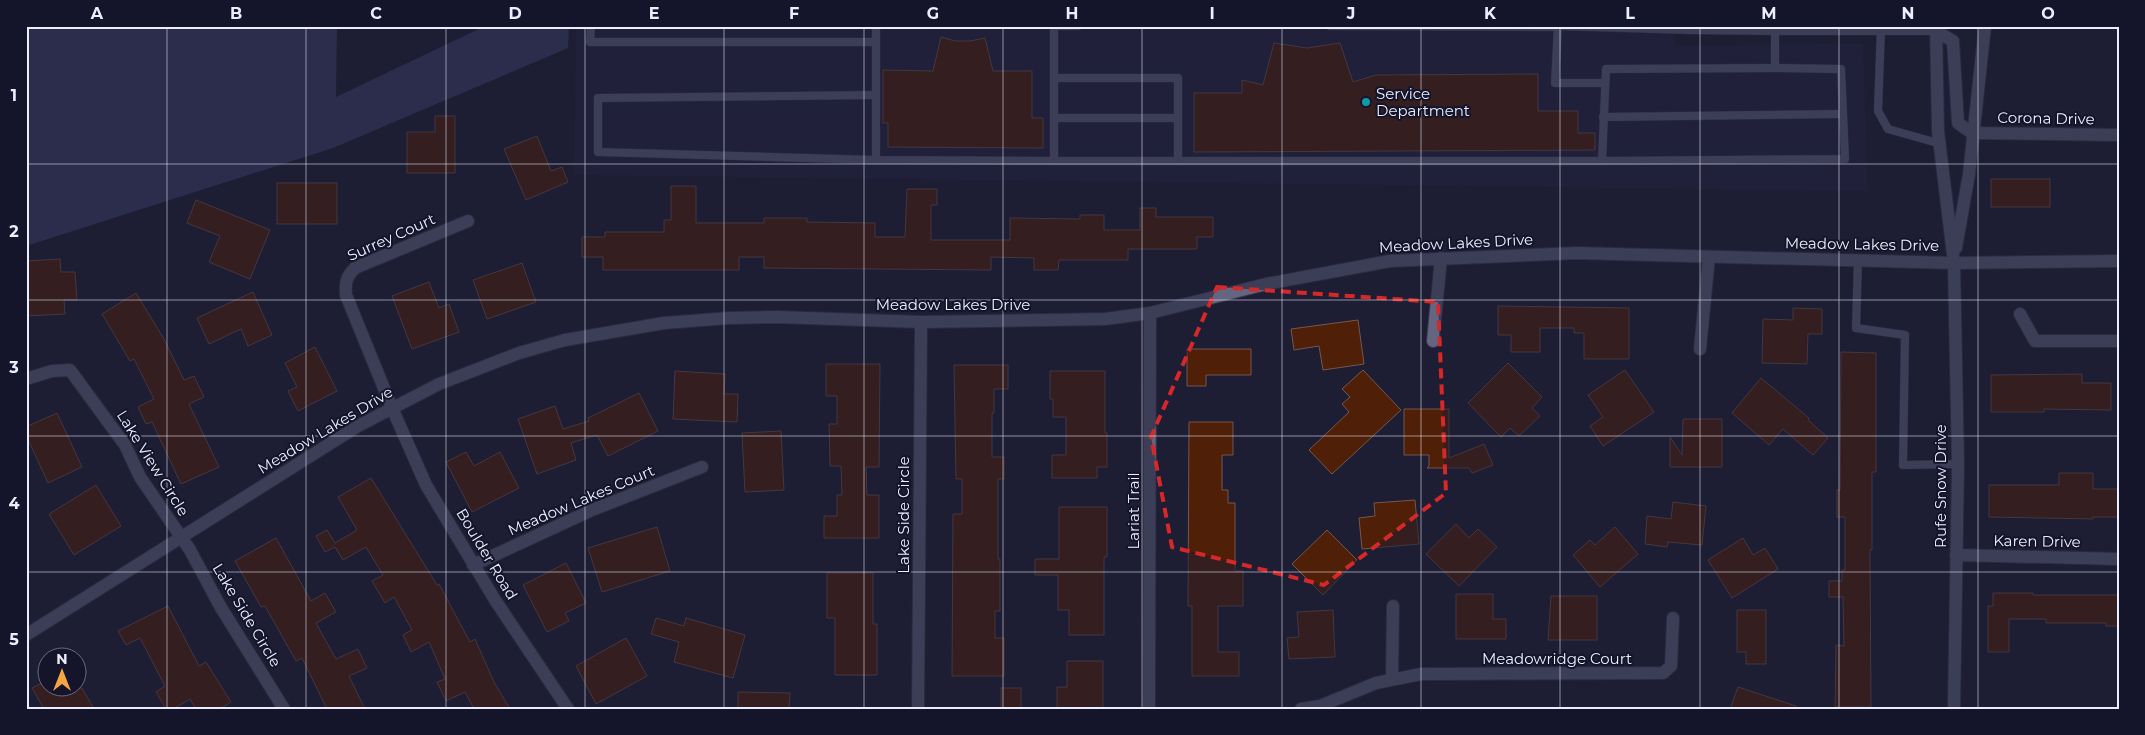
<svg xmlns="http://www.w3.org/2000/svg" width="2145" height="735" viewBox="0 0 2145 735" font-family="Montserrat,sans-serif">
<rect width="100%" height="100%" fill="#1d1d34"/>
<path fill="#252543" d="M 576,26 L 1675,26 L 1675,45 L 1863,44 L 1868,191 L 574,175 Z"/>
<path fill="#3f3f69" d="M 26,26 L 337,26 L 336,97 L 485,26 L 569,26 L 568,48 L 333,148 L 26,246 Z"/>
<g fill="#501f08" stroke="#75574b">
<path d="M 941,37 L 955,41 L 970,41 L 985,38 L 993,71 L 1032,71 L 1032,118 L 1043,118 L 1043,148 L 888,147 L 888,123 L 883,123 L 883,70 L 933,71 Z"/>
<path d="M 1274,43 L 1307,48 L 1340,43 L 1353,82 L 1376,75 L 1538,74 L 1538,111 L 1578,111 L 1578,133 L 1595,133 L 1595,150 L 1194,152 L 1194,93 L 1242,93 L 1242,80 L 1263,85 Z"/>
<path d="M 435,116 L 455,116 L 455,173 L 407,173 L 407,132 L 435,132 Z"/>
<path d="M 537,136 L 551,171 L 562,167 L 568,182 L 526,200 L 504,149 Z"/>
<rect x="1991" y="179" width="59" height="28"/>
<rect x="277" y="183" width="60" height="41"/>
<path d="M 671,186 L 696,186 L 696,223 L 764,223 L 764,218 L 807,218 L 807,222 L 875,223 L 875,237 L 905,237 L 907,189 L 937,189 L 937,205 L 931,205 L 931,240 L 1010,240 L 1010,218 L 1080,219 L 1080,215 L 1104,215 L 1104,230 L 1140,230 L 1140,208 L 1156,208 L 1156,217 L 1213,217 L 1213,237 L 1197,237 L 1197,249 L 1128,249 L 1128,260 L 1059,260 L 1058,270 L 1034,270 L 1034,258 L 991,257 L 991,270 L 764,268 L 764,257 L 739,257 L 739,270 L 603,270 L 603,257 L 582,257 L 582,237 L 605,237 L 605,232 L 664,232 L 664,220 L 671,220 Z"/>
<path d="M 196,200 L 270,230 L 250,279 L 209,262 L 220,236 L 187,223 Z"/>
<path d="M 60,259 L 61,272 L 75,272 L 77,300 L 64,300 L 65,314 L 26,316 L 26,261 Z"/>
<path d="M 522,263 L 536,302 L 487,319 L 473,280 Z"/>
<path d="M 429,282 L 439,308 L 449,304 L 459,332 L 412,349 L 392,296 Z"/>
<path d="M 253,292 L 272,335 L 248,346 L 241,329 L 209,344 L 197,318 Z"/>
<path d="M 136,293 L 164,339 L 184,380 L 194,376 L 204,397 L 189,404 L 219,467 L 181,484 L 152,422 L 146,424 L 138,407 L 154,399 L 134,359 L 130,361 L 102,314 Z"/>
<path d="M 1498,306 L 1629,308 L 1629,359 L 1584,359 L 1584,333 L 1574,333 L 1574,328 L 1540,328 L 1540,352 L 1511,352 L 1511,335 L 1498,335 Z"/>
<path d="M 1793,308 L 1822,309 L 1822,334 L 1808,334 L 1807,364 L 1762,363 L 1763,319 L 1793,320 Z"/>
<path d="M 1358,320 L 1364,364 L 1323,370 L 1319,346 L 1294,350 L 1291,329 Z"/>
<path d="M 315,347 L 337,391 L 298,411 L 288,391 L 297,387 L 285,363 Z"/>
<path d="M 1187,349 L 1251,349 L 1251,375 L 1206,375 L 1206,386 L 1187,386 Z"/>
<path d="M 1841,352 L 1876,353 L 1876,472 L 1872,472 L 1872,550 L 1870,550 L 1871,707 L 1835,707 L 1836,645 L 1844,646 L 1843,597 L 1829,597 L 1829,581 L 1842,581 L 1842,570 L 1845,570 L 1845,517 L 1837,517 L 1837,490 L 1840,490 Z"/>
<path d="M 1508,363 L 1542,397 L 1532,408 L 1540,416 L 1519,436 L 1510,428 L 1501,437 L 1468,403 Z"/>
<path d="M 826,364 L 880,364 L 879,467 L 866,467 L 867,495 L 879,495 L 879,538 L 824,538 L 824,516 L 837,516 L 837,495 L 842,495 L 841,466 L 830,466 L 829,424 L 837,424 L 837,396 L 826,396 Z"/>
<path d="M 954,365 L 1008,365 L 1008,389 L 994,389 L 994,413 L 992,413 L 992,457 L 1004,457 L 1004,479 L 998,479 L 998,559 L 1000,559 L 1000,611 L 995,611 L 995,638 L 1004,638 L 1004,676 L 952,676 L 953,514 L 962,514 L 962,479 L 956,479 Z"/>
<path d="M 1363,370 L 1401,410 L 1332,474 L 1309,450 L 1349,412 L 1342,404 L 1350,397 L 1342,389 Z"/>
<path d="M 1625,370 L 1654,412 L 1603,446 L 1590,426 L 1603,417 L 1588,395 Z"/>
<path d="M 675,371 L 725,374 L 724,394 L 738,394 L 737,422 L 673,419 Z"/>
<path d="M 1050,371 L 1105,371 L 1105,433 L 1107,433 L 1107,467 L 1097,467 L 1097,478 L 1052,478 L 1052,455 L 1066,455 L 1066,417 L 1053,417 L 1053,399 L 1050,399 Z"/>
<path d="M 2082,374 L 2082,383 L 2111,383 L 2111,410 L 2044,409 L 2044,412 L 1991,412 L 1991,375 Z"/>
<path d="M 1761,378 L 1809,418 L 1808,420 L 1828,438 L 1813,455 L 1783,429 L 1769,445 L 1732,413 Z"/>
<path d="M 639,393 L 658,431 L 608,456 L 597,435 L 571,443 L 576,460 L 537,474 L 518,419 L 555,406 L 563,429 L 589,421 L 588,418 Z"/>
<path d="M 1404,409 L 1449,409 L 1449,458 L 1484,444 L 1493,465 L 1472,473 L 1469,468 L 1427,468 L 1429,466 L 1429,455 L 1404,455 Z"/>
<path d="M 57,413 L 82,467 L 48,483 L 26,435 L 26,427 Z"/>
<path d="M 1683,419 L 1722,419 L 1722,467 L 1670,467 L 1670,437 L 1682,455 Z"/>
<path d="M 1189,422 L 1233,422 L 1233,455 L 1222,455 L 1222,490 L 1228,490 L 1228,503 L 1235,503 L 1235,571 L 1243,571 L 1243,606 L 1218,606 L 1218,652 L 1239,652 L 1239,676 L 1192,676 L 1192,606 L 1188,606 Z"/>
<path d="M 781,431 L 784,490 L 745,492 L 742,433 Z"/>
<path d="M 466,452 L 474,466 L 500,452 L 519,488 L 472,512 L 446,462 Z"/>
<path d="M 2059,473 L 2093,473 L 2093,489 L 2119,489 L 2119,517 L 2093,517 L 2093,519 L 1989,517 L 1989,485 L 2059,485 Z"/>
<path d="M 371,478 L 437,585 L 439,584 L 470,642 L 475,639 L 494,682 L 510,709 L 474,709 L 465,692 L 446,701 L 437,682 L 445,679 L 429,642 L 411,652 L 403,635 L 412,630 L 394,597 L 385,603 L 372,581 L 383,575 L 366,547 L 343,560 L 335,547 L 325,552 L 316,536 L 327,530 L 335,543 L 357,530 L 338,497 Z"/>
<path d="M 96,485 L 121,526 L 74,555 L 49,514 Z"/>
<path d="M 1415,500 L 1419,544 L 1362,549 L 1359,518 L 1375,516 L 1374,503 Z"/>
<path d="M 1673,502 L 1706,506 L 1702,545 L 1668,542 L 1667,547 L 1645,544 L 1647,516 L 1671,519 Z"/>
<path d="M 1059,507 L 1107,507 L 1107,557 L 1104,557 L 1104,635 L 1069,635 L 1069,610 L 1058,610 L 1058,575 L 1035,575 L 1035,559 L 1059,559 Z"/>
<path d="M 1456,524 L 1469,538 L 1478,529 L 1497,547 L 1459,586 L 1426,554 Z"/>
<path d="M 657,527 L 670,571 L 602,592 L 588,548 Z"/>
<path d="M 1615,527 L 1638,554 L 1600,587 L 1573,555 L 1590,540 L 1595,545 Z"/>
<path d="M 1327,530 L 1357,560 L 1323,595 L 1292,564 Z"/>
<path d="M 276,538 L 311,601 L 325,593 L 336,612 L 316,623 L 336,659 L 358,649 L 367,668 L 349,676 L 365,709 L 327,709 L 302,658 L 296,661 L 265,606 L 261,607 L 235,561 Z"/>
<path d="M 1743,538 L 1753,555 L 1765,548 L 1778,569 L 1732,598 L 1708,560 Z"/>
<path d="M 566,563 L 586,603 L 565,613 L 569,621 L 547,632 L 523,585 Z"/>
<path d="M 827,573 L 873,573 L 873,624 L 877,624 L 877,675 L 835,675 L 835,618 L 827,618 Z"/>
<path d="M 1993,593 L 2033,593 L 2033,595 L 2119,595 L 2119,626 L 2106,626 L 2106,623 L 2046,623 L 2046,619 L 2009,619 L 2009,652 L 1988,652 L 1988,606 L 1993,606 Z"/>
<path d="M 1456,594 L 1493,594 L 1493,619 L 1506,619 L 1506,639 L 1456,639 Z"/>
<path d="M 1551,596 L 1597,596 L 1597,640 L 1548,640 Z"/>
<path d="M 168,606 L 199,666 L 206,662 L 231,702 L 220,709 L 196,709 L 190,699 L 173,709 L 166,709 L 156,692 L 165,686 L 140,638 L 126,645 L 118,631 Z"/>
<path d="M 1333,610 L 1335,657 L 1289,659 L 1287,638 L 1299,637 L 1297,612 Z"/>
<path d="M 1737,610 L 1766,610 L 1766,664 L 1746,664 L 1746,652 L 1737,652 Z"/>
<path d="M 656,618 L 684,626 L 686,618 L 745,635 L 733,678 L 674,662 L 679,642 L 651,634 Z"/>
<path d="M 626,638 L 647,676 L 596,704 L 576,666 Z"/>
<path d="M 1067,661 L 1103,661 L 1103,709 L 1057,709 L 1057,687 L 1067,687 Z"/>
<path d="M 48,680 L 48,688 L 82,688 L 94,709 L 44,709 L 32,688 Z"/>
<path d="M 1738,687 L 1796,706 L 1796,709 L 1730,709 Z"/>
<rect x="1001" y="688" width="20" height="21"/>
<path d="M 738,692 L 790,693 L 789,709 L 738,709 Z"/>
</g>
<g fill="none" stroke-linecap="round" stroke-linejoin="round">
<g stroke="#3a3a4d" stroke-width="9">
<g id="lane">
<path d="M 591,26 L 590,42 L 875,42"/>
<path d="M 876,26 L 876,160 L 1054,161 L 1054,26 L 1078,26"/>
<path d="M 1330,26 L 1558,27 L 1555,83 L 1604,83"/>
<path d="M 1558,26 L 1692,30 L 1692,26"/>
<path d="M 1881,26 L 1878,111 L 1888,129 L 1941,144"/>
<path d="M 1692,30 L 1775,31"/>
<path d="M 1775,68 L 1841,69 L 1845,159 L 1602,161 L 1606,69 Z"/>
<path d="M 1775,68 L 1775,31 L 1936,31"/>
<path d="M 1054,78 L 1178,78 L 1178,161"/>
<path d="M 876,95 L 598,98 L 598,152 L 876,160"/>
<path d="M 1603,117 L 1843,114"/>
<path d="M 1054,118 L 1178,118"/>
<path d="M 1054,161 L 1602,161"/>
<path d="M 1858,260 L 1856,328 L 1905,335 L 1903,465 L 1958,464"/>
</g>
</g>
<g stroke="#3a3a4d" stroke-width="14">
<g id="street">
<path d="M 1972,133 L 2119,135"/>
<path d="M 468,221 L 355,268 C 346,277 345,283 346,295 L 392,408 L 426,485 L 495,600 L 568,709"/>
<path d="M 1954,263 L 2119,261"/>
<path d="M 2020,314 L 2035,341 L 2119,341"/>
<path d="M 1433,341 L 1441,258"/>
<path d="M 1700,349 L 1709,257"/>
<path d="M 26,379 L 52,371 L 70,370 L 125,445 L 140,477 L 190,550 L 220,606 L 284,709"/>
<path d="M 1956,555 L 2119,559"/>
<path d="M 473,565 L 592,510 L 702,467"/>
<path d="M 1392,679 L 1393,606"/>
<path d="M 918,709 L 921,322"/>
<path d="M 1301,709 L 1320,706 L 1376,683 L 1421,674 L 1663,673 L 1671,666 L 1673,618"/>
</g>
</g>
<g stroke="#3a3a4d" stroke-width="14">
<g id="secondary">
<path d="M 1936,26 L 1938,131 L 1954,263 L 1958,464 L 1954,709"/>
<path d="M 1936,31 L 1953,41 L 1958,123 L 1972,133"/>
<path d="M 1956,248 L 1969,174 L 1985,26"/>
<path d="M 26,635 L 358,426 L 439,384 L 519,353 L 565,340 L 664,323 L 729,318 L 778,317 L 921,322 L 1105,319 L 1150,313 L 1266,284 L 1390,261 L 1577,253 L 1954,263"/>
<path d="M 1149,709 L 1150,313"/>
</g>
</g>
<use href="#lane" stroke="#636581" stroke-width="8"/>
<use href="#street" stroke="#636581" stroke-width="12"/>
<use href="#secondary" stroke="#636581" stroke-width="12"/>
</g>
<path d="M0 0H2145V735H0ZM 1217,287 L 1438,302 L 1446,493 L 1324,585 L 1172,547 L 1151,437 Z" fill="#1d1d34" fill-opacity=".55" fill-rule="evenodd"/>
<path fill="none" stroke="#d62828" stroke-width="4" stroke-dasharray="10 6" stroke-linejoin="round" d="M 1217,287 L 1438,302 L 1446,493 L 1324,585 L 1172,547 L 1151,437 Z"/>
<path fill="none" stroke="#eceefe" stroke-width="1" stroke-opacity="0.55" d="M 167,26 L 167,709M 306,26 L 306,709M 446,26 L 446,709M 585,26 L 585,709M 724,26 L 724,709M 864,26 L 864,709M 1003,26 L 1003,709M 1142,26 L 1142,709M 1282,26 L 1282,709M 1421,26 L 1421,709M 1560,26 L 1560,709M 1700,26 L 1700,709M 1839,26 L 1839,709M 1978,26 L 1978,709M 26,164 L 2119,164M 26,300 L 2119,300M 26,436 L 2119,436M 26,572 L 2119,572"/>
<circle fill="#0f9aa8" stroke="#14142a" stroke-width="2" cx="1366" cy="102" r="5"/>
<g text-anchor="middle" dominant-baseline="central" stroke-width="4" stroke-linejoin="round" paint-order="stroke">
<g font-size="15" fill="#eceefe" stroke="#14142a" text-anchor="start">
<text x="1376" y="93">Service<tspan x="1376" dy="17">Department</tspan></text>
</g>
<g font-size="15" fill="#eceefe" stroke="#14142a">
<text transform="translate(2046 118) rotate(1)">Corona Drive</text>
<text transform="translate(391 237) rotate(-24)">Surrey Court</text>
<text transform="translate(1456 243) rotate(-3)">Meadow Lakes Drive</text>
<text transform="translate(1862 244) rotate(1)">Meadow Lakes Drive</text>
<text x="953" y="304">Meadow Lakes Drive</text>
<text transform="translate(325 430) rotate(-31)">Meadow Lakes Drive</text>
<text transform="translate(153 463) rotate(58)">Lake View Circle</text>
<text transform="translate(1940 486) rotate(-90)">Rufe Snow Drive</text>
<text transform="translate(581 500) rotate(-23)">Meadow Lakes Court</text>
<text transform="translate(1133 511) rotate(-90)">Lariat Trail</text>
<text transform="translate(903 515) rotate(-90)">Lake Side Circle</text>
<text transform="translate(2037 541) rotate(1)">Karen Drive</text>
<text transform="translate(487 554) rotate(59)">Boulder Road</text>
<text transform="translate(247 615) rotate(59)">Lake Side Circle</text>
<text x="1557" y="658">Meadowridge Court</text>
</g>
</g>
<rect width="2145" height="735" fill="none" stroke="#14142a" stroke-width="55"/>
<g transform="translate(62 672)"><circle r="24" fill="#14142a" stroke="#6a6b7f"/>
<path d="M0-4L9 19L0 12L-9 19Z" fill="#f4a443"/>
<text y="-8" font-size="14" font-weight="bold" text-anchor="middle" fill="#eceefe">N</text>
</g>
<rect x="28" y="28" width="2090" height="680" fill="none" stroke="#eceefe" stroke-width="2"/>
<g font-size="16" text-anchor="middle" font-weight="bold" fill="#eceefe">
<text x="97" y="19">A</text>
<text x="236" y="19">B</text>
<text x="376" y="19">C</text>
<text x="515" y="19">D</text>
<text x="654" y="19">E</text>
<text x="794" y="19">F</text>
<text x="933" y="19">G</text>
<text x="1072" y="19">H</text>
<text x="1212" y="19">I</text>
<text x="1351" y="19">J</text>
<text x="1490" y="19">K</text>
<text x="1630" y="19">L</text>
<text x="1769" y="19">M</text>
<text x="1908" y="19">N</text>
<text x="2048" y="19">O</text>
<text x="14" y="101">1</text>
<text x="14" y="237">2</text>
<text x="14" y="373">3</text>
<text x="14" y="509">4</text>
<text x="14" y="645">5</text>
</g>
</svg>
